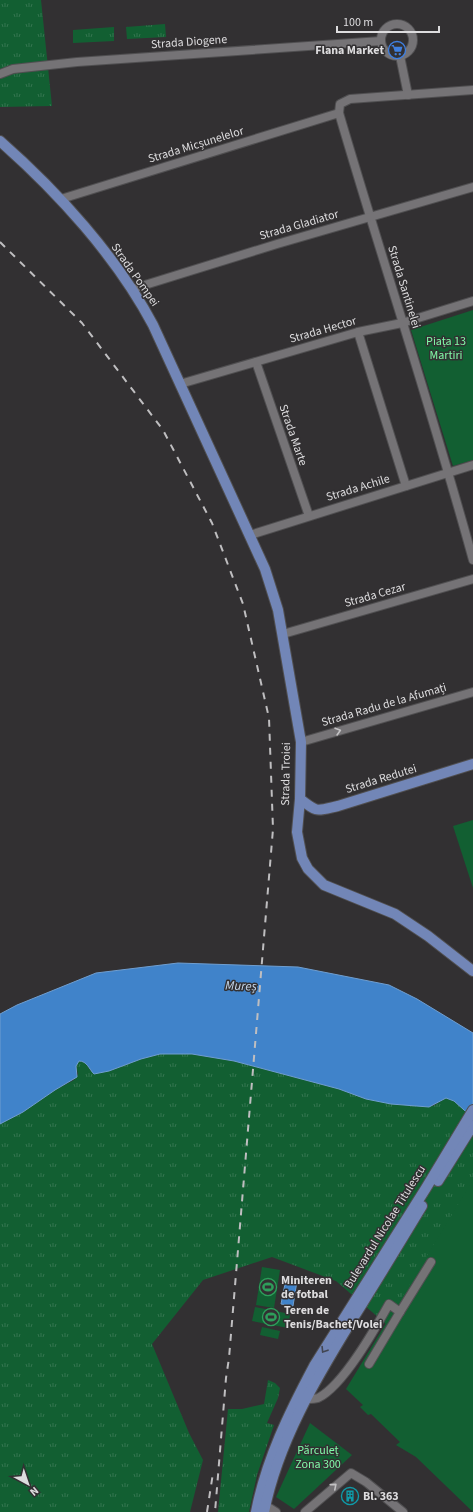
<svg xmlns="http://www.w3.org/2000/svg" width="473" height="1512" viewBox="0 0 473 1512" font-family="'Source Sans 3',sans-serif">
<defs>
<pattern id="grass-tufts" width="24" height="20" patternUnits="userSpaceOnUse"><rect width="24" height="20" fill="#125f32"/><path d="M3 7l-1-3M5 7V3M7 7l1-3M15 17l-1-3M17 17v-4M19 17l1-3" fill="none" stroke="#34754f"/></pattern>
</defs>
<rect width="100%" height="100%" fill="#323032"/>
<g fill="url(#grass-tufts)">
<path d="M 0,0 L 41,0 L 52,106 L 0,107 Z"/>
<path d="M 165,24 L 166,37 L 127,39 L 126,27 Z"/>
<path d="M 114,27 L 114,41 L 73,43 L 73,30 Z"/>
<path d="M 160,1054 L 192,1054 L 234,1061 L 339,1089 L 366,1099 L 433,1106 L 446,1098 L 454,1101 L 473,1118 L 473,1508 L 386,1324 L 336,1281 L 272,1257 L 203,1280 L 152,1344 L 189,1433 L 203,1460 L 190,1512 L 0,1512 L 0,1124 L 23,1112 L 55,1090 L 74,1080 L 78,1074 L 76,1066 L 79,1061 C 85,1061 88,1066 91,1071 L 109,1071 L 141,1059 Z"/>
<path d="M 268,1380 L 275,1383 L 280,1388 L 278,1398 L 267,1423 L 274,1425 L 257,1475 L 249,1512 L 218,1512 L 228,1409 L 242,1409 L 264,1404 Z"/>
</g>
<g fill="#125f32">
<path d="M 473,310 L 473,460 L 453,466 L 411,330 Z"/>
<path d="M 473,820 L 473,888 L 453,826 Z"/>
<path d="M 473,1180 L 473,1512 L 416,1457 L 396,1445 L 400,1442 L 371,1414 L 368,1415 L 360,1407 L 363,1405 L 346,1389 Z"/>
<path d="M 262,1267 L 280,1270 L 274,1308 L 256,1305 Z"/>
<path d="M 255,1307 L 290,1314 L 288,1328 L 252,1321 Z"/>
<path d="M 262,1327 L 280,1331 L 278,1339 L 260,1335 Z"/>
<path d="M 310,1423 L 352,1455 L 294,1509 L 276,1497 Z"/>
</g>
<g fill="#4083ca" stroke="#6f9ed0">
<path d="M 178,963 L 298,967 L 389,985 L 417,999 L 473,1033 L 473,1118 L 454,1101 L 446,1098 L 429,1107 L 391,1104 L 366,1099 L 339,1089 L 234,1061 L 192,1054 L 160,1054 L 141,1059 L 109,1071 L 94,1074 C 89,1069 87,1061 79,1061 L 76,1066 L 77,1077 L 55,1090 L 23,1112 L 0,1124 L 0,1014 L 17,1005 L 96,973 Z"/>
<path d="M 286,1279 L 297,1281 L 293,1306 L 281,1304 Z"/>
</g>
<g fill="none" stroke-linecap="round" stroke-linejoin="round">
<g stroke="#504f51" stroke-width="10">
<g id="minor">
<circle cx="397" cy="40" r="16"/>
<path d="M 400,56 L 408,95"/>
<path d="M 0,74 L 13,69 L 77,62 L 381,41"/>
<path d="M 473,90 L 350,99 L 340,104 L 339,113 C 383,263 432,410 473,560"/>
<path d="M 61,199 L 339,113"/>
<path d="M 132,289 L 277,244 L 473,187"/>
<path d="M 358,332 L 406,486"/>
<path d="M 256,362 L 309,516"/>
<path d="M 180,384 L 358,332 L 402,323 L 473,301"/>
<path d="M 250,535 L 473,465"/>
<path d="M 283,634 L 473,579"/>
<path d="M 301,742 L 473,692"/>
<path d="M 400,1312 L 431,1262"/>
<path d="M 306,1399 C 309,1399 315,1399 318,1398 C 343,1386 375,1329 389,1304 L 400,1312 L 369,1364"/>
<path d="M 265,1505 L 276,1512"/>
<path d="M 305,1512 L 351,1473 L 366,1482 L 403,1512"/>
</g>
</g>
<g stroke="#504f51" stroke-width="12">
<g id="major">
<path d="M 0,141 C 58,192 117,257 153,325 L 265,569 L 278,610 L 301,742 L 300,799 L 297,832 L 302,858 L 308,869 L 324,885 L 395,914 L 428,936 L 473,971"/>
<path d="M 300,799 C 318,813 316,811 338,806 L 473,764"/>
<path d="M 438,1181 L 473,1125"/>
<path d="M 256,1512 C 266,1460 289,1413 314,1366 L 426,1188 L 473,1110"/>
<path d="M 264,1512 C 278,1442 315,1380 352,1320 C 376,1282 399,1244 422,1206"/>
</g>
</g>
<use href="#minor" stroke="#757376" stroke-width="8"/>
<use href="#major" stroke="#7286b7" stroke-width="10"/>
<g stroke="#bfbec0" stroke-width="2" stroke-dasharray="7 7" stroke-linecap="butt">
<path d="M 0,242 L 82,323 L 163,430 L 212,523 L 243,604 L 269,718 L 273,829 L 229,1358 L 226,1378 L 215,1512"/>
<path d="M 207,1512 L 213,1473"/>
</g>
</g>
<defs><path id="oneway-chevron" d="M-2-3.5L2.5 0L-2 3.5" fill="none" stroke-width="1.6" stroke-linecap="round" stroke-linejoin="round"/></defs>
<g stroke="#c3c2c4">
<use href="#oneway-chevron" transform="translate(338 731) rotate(-16)"/>
<use href="#oneway-chevron" transform="translate(334 1486) rotate(-41)"/>
</g>
<use stroke="#424653" href="#oneway-chevron" transform="translate(324 1350) rotate(122)"/>
<defs>
<g id="supermarket-ring" transform="scale(0.9)"><circle r="9.5" fill="#323032" stroke="#3f7fe0" stroke-width="1.5"/><path d="M-6-5.5h2.5l.6 2H6L4.5 2H-2.5L-4.4-4H-6ZM-1.5 3.2a1.3 1.3 0 1 0 .1 0ZM3 3.2a1.3 1.3 0 1 0 .1 0Z" fill="#3f7fe0"/></g>
<g id="stadium-ring" transform="scale(0.9)"><circle r="9.5" fill="#323032" stroke="#2e9e5b" stroke-width="1.5"/><path d="M0-5a6.5 5 0 1 0 0 10a6.5 5 0 1 0 0-10ZM-3.5-1.8h7v3.6h-7Z" fill="#2e9e5b"/></g>
<g id="building-ring" transform="scale(0.9)"><circle r="9.5" fill="#323032" stroke="#0f9aa8" stroke-width="1.5"/><path d="M-4-6H4V6H1V3H-1V6H-4ZM-2.5-4.3h1.7v1.8h-1.7ZM.8-4.3h1.7v1.8H.8ZM-2.5-1h1.7V.8h-1.7ZM.8-1h1.7V.8H.8Z" fill="#0f9aa8"/></g>
</defs>
<g fill-rule="evenodd">
<use href="#supermarket-ring" x="397" y="50"/>
<use href="#stadium-ring" x="268" y="1287"/>
<use href="#stadium-ring" x="271" y="1317"/>
<use href="#building-ring" x="350" y="1496"/>
</g>
<g text-anchor="middle" dominant-baseline="central" stroke-width="3" stroke-linejoin="round" paint-order="stroke">
<g font-size="12" fill="#dddcde" stroke="#323032">
<text transform="translate(189 42) rotate(-4)">Strada Diogene</text>
<text transform="translate(196 145) rotate(-17)">Strada Micșunelelor</text>
<text transform="translate(299 225) rotate(-16)">Strada Gladiator</text>
<text transform="translate(135 275) rotate(55)">Strada Pompei</text>
<text transform="translate(404 287) rotate(73)">Strada Santinelei</text>
<text transform="translate(323 330) rotate(-16)">Strada Hector</text>
<text transform="translate(293 435) rotate(71)">Strada Marte</text>
<text transform="translate(358 488) rotate(-17)">Strada Achile</text>
<text transform="translate(375 595) rotate(-16)">Strada Cezar</text>
<text transform="translate(384 705) rotate(-16)">Strada Radu de la Afumați</text>
<text transform="translate(286 774) rotate(-89)">Strada Troiei</text>
<text transform="translate(381 779) rotate(-17)">Strada Redutei</text>
<text transform="translate(385 1227) rotate(-58)">Bulevardul Nicolae Titulescu</text>
</g>
<g font-size="12" font-weight="bold" fill="#dddcde" stroke="#323032" text-anchor="start">
<text x="384" y="50" text-anchor="end">Flana Market</text>
<text x="281" y="1280">Miniteren<tspan x="281" dy="14">de fotbal</tspan></text>
<text x="284" y="1310">Teren de<tspan x="284" dy="14">Tenis/Bachet/Volei</tspan></text>
<text x="363" y="1496">Bl. 363</text>
</g>
<g font-size="12" fill="#80f9a7" stroke="#323032">
<text x="446" y="341">Piața 13<tspan x="446" dy="14">Martiri</tspan></text>
<text x="318" y="1450">Părculeț<tspan x="318" dy="14">Zona 300</tspan></text>
</g>
<g font-size="13" font-style="italic" fill="#c7d8eb" stroke="#323032">
<text transform="translate(241 986) rotate(2)">Mureș</text>
</g>
</g>
<g transform="translate(28 1484) rotate(140)" stroke="#323032" stroke-width="3" paint-order="stroke">
<path d="M0-3L7 15L0 10L-7 15Z" fill="#dddcde"/>
<text y="-6" font-size="11" font-weight="bold" text-anchor="middle" fill="#dddcde">N</text>
</g>
<path d="M337 26v6h102v-6" fill="none" stroke="#dddcde" stroke-width="2"/>
<text x="343" y="26" font-size="12" fill="#dddcde" stroke="#323032" stroke-width="3" paint-order="stroke">100 m</text>
</svg>
